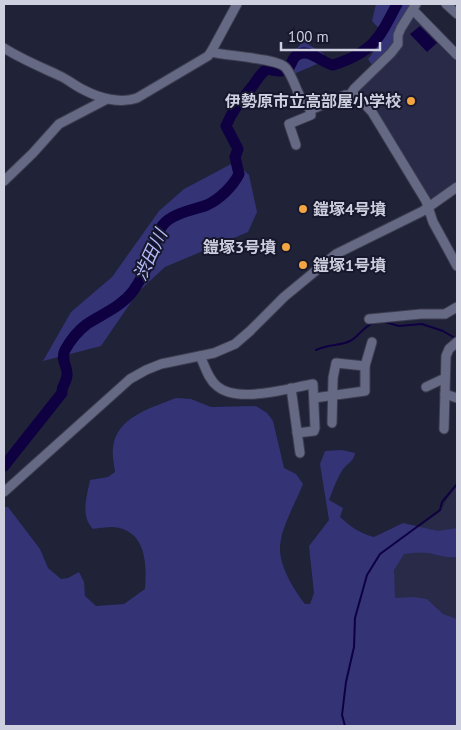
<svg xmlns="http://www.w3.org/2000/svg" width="461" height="730" viewBox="0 0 461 730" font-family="'PT Sans','Noto Sans JP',sans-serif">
<rect width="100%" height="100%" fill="#202238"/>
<g fill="#282a47">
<path d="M 413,13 L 457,58 L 457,181 L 432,198 L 427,197 L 357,92 L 395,54 L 401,32 Z"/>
<path d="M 455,488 L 457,488 L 457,626 L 386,599 L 384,553 L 441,511 L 446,501 Z"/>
</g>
<g fill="#333376">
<path d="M 376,4 L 414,4 L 396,30 L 392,46 L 373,67 L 368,59 L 386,36 L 372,21 Z"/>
<path d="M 303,41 L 324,54 L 317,64 L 294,74 L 287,61 Z"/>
<path d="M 235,162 L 249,175 L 257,212 L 248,232 L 165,267 L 138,292 L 101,346 L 43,361 L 71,312 L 112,277 L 159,211 L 184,189 Z"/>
<path d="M 176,398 L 191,399 L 211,407 L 256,406 L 267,413 L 273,421 L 284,468 L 296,474 L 303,484 C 296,502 281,527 280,547 C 279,566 294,590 305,604 L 310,604 L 314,593 L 309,546 L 329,520 L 320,464 L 325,451 L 342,450 L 355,453 C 354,461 348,463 343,469 C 337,478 333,490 329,500 L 343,508 L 340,517 C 351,527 359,533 374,537 L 403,523 L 438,531 L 457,528 L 457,557 C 448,558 442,556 433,554 C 424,552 414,553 404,554 L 394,570 L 395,598 L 414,597 L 427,599 L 443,614 L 457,619 L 457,726 L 4,726 L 4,507 L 8,507 L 40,549 L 48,568 L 61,579 L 68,578 L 79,572 L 84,582 L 85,596 L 96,606 L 124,604 L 145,589 C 147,563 146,529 112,527 C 106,527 99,528 93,529 C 80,516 87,496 90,480 L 108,477 L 115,472 C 114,464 112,456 113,448 C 116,417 151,408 176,398 Z"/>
</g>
<path fill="#0e0041" d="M 420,26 L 437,43 L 427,52 L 410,34 Z"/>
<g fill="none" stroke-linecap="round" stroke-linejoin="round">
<g stroke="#0e0041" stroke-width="2">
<path d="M 385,322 L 399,326 L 422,324 L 443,331 L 455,338"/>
<path d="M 316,350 C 328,344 340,346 350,341 C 360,336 362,327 375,322"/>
<path d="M 345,726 L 342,715 L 346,682 L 354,647 L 355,618 L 367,575 L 380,554 L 440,510 L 442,502 L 457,484"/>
</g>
<path stroke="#0e0041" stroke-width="11" d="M 4,466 L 62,393 C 61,386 67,382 67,375 C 68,366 60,360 65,350 C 70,341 79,330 87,324 C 104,313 121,307 133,291 C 138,284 151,262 153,254 C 156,242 157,228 168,220 C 180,211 194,210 207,205 C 220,199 233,186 239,174 L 235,157 L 238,149 L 226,126 C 232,111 241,100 251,88 C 257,81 259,74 267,69 C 300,78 284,56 303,53 C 314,52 322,63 333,65 C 373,52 379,39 397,4"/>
<g stroke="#3d3d50" stroke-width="11">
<g id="minor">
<path d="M 446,4 L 457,14"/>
<path d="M 413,10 L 457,55"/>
<path d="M 4,48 C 21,59 41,67 60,76 C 69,80 75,86 84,90 C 99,98 120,104 137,98 L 208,56 L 211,52 C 226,56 278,58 286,68 C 296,81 297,99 310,109 L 313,109 L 345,95 L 357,96 L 372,112 L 426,201 L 433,222 L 457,266"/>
<path d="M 211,52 L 237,4"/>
<path d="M 350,95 L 354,89 L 391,53 L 398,44 L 398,35 L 401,28 L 416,4"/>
<path d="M 296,145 L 289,124 L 311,115 L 310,109"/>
<path d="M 4,181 L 33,153 L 59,124 L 107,99"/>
<path d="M 369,319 L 421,314 L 445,314 L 457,307"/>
<path d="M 200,356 C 205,366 208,379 217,386 C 237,404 289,388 313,384 L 315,428 L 314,431 L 297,433"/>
<path d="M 426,387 L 445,378"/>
<path d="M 291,388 L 300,453"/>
<path d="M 445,394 L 457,398"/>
<path d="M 314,398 L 365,391 L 365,366 L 372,342"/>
<path d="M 332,423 L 333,378 L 336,363 L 365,366"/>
<path d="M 444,429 L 446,356 L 449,349 L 457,342"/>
<path d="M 4,492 L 130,379 L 146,370 L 161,364 L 214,353 L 235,344 L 250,331 L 284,297 L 336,254 L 423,211 L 457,187"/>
</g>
</g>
<use href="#minor" stroke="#666984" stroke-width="9"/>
</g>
<g fill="#f2a541" stroke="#17182d" stroke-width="2">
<circle cx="411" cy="101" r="5"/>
<circle cx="303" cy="209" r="5"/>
<circle cx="286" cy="247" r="5"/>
<circle cx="303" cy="265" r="5"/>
</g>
<g text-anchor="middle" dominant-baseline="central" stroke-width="4" stroke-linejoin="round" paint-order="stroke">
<g font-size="16" font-weight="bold" fill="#ced0df" stroke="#17182d" text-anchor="end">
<text x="401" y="101">伊勢原市立高部屋小学校</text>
<text x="313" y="209" text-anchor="start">鎧塚4号墳</text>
<text x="276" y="247">鎧塚3号墳</text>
<text x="313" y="265" text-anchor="start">鎧塚1号墳</text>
</g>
<g font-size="18" font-style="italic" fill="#b4baf6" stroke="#17182d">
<text transform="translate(150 255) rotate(-65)">渋田川</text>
</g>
</g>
<rect width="461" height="730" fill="none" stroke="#ced0df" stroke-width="10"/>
<path d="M281 42v8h99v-8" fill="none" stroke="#ced0df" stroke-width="2.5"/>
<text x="288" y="42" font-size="15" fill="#ced0df" stroke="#17182d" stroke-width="4" paint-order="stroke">100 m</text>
</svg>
